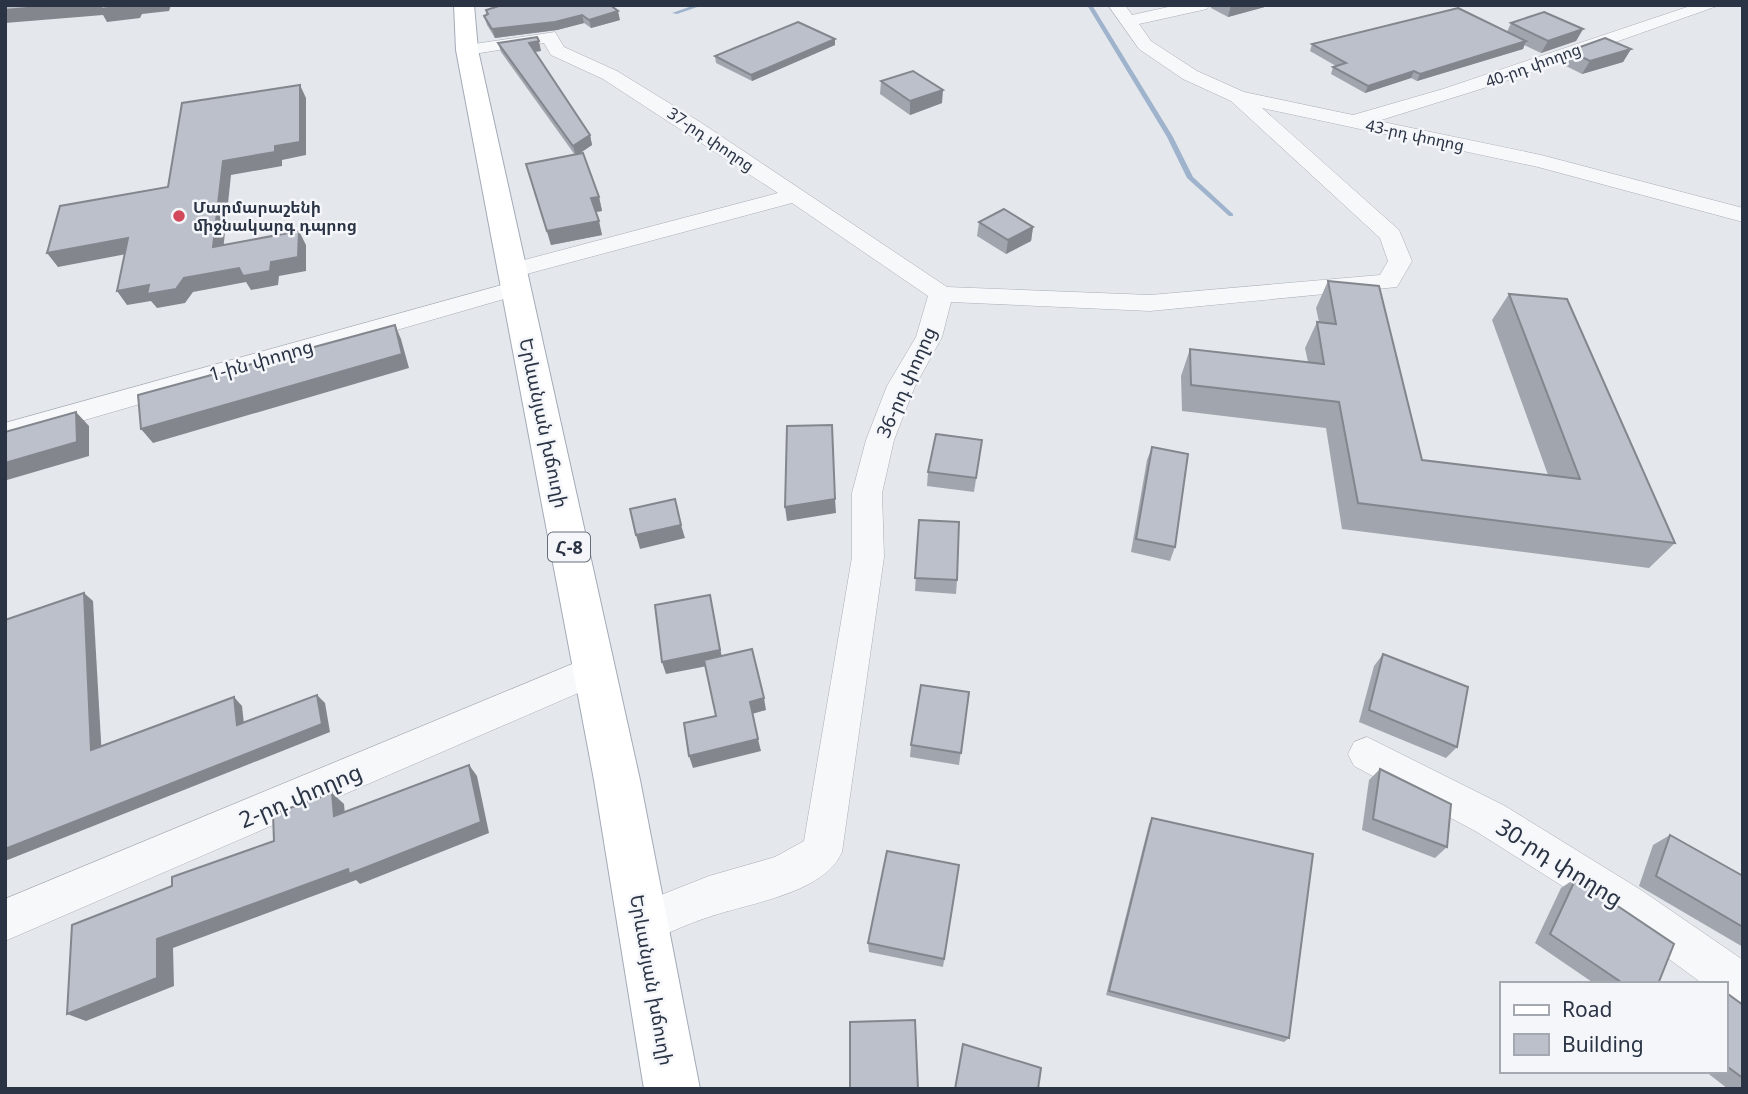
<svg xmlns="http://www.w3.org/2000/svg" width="1748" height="1094" viewBox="0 0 1748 1094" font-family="'Noto Sans','Noto Sans Armenian',sans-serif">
<rect width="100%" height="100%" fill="#e4e7ec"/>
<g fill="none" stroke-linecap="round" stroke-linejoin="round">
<g fill="#9fb4cc" fill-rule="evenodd">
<path d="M 695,5 L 703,5 L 677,14 L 672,13 Z"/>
<path d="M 1087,5 L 1092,5 L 1173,137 L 1193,177 L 1233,214 L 1233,216 L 1229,216 L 1187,178 L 1167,137 Z"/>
</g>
<g stroke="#a9aeb7" stroke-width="1">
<g id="minor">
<path d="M 1108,5 L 1125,5 L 1132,15 L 1177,5 L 1209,5 L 1207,9 L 1139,24 L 1151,41 L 1197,71 L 1244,92 L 1353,115 L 1443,89 L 1693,5 L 1720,5 L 1500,83 L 1378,121 L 1541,155 L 1743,208 L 1743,222 L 1538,167 L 1262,108 L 1399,230 L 1412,261 L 1397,287 L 1150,311 L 951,302 L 942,337 L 915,386 L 894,440 L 882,493 L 884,557 L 842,852 C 824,894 748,903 709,917 C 686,924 665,935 643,944 L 628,938 L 622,923 L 628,908 L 709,876 L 775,857 L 804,841 L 852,557 L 852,493 L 866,440 L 887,386 L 916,337 L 928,296 L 792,203 L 523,275 L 505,275 L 502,270 L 505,265 L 778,193 L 603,79 L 551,55 L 544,43 L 467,55 L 458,50 L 467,45 L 555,32 L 564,47 L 617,71 L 700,122 L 947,287 L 1150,295 L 1380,275 L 1388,261 L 1380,238 L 1231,101 L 1183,79 L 1139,49 Z"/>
<path d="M 516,281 L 525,283 L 528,288 L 525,293 L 5,443 L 5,423 Z"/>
<path d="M 594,655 L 606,659 L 611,670 L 606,681 L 5,941 L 5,899 Z"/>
<path d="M 1367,737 L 1505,806 L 1641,890 L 1743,960 L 1743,1007 L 1725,999 L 1725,984 L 1703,984 L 1613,918 L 1477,832 L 1354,766 L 1348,754 L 1354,742 Z"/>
</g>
</g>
<g stroke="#a3abb8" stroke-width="2">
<path id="primary" d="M 454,5 L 474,5 L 478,50 L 640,780 L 700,1089 L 644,1089 L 594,780 L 456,50 Z"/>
</g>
<use href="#minor" fill="#f7f8fa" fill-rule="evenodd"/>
<use href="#primary" fill="#fff" fill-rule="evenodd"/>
</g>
<g fill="#a1a5ae">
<path d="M 502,5 L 620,20 L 591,28 L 584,23 L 557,30 L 495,38 L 487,25 L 484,16 Z"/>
<path d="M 1211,5 L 1272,5 L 1228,17 L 1211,8 Z"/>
<path d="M 1511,23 L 1583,29 L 1576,41 L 1541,53 L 1524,45 L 1523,49 L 1417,81 L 1411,78 L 1365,93 L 1331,74 L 1333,67 L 1336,66 L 1310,51 L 1312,44 L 1507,32 Z"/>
<path d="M 835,39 L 835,45 L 752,81 L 716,63 L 715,56 Z"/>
<path d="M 498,43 L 541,51 L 535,52 L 590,135 L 592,145 L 578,154 L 599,197 L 602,211 L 596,212 L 602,235 L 551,245 L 526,164 L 575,155 L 501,52 Z"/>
<path d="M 1631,49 L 1623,62 L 1582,74 L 1562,64 L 1569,51 Z"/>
<path d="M 881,81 L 942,103 L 910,115 L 880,94 Z"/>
<path d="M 979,222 L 1033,227 L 1031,241 L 1006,254 L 977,236 Z"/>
<path d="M 1328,281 L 1422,460 L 1548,475 L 1492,320 L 1509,294 L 1675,543 L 1649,568 L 1342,529 L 1326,428 L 1182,411 L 1181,376 L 1190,349 L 1308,362 L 1305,348 L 1317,322 L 1319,322 L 1316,308 Z"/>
<path d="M 1152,447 L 1175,547 L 1170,561 L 1131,552 L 1147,460 Z"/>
<path d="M 980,454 L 974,492 L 927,486 L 928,472 Z"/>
<path d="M 919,520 L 957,580 L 956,594 L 915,591 Z"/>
<path d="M 1383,654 L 1457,747 L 1446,758 L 1359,722 L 1374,666 Z"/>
<path d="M 969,692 L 959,765 L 910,757 L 911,745 Z"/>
<path d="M 1380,769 L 1447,847 L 1435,858 L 1362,830 L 1369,780 Z"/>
<path d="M 1152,818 L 1289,1038 L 1284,1042 L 1106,995 L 1149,824 Z"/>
<path d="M 1670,835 L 1743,876 L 1743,947 L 1639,886 L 1653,845 Z"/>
<path d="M 959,865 L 943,967 L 869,952 L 868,943 Z"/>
<path d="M 1576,878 L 1658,984 L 1595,984 L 1535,943 L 1561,888 Z"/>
<path d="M 1728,994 L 1743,1005 L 1743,1089 L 1728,1089 L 1705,1071 L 1725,1071 L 1725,995 Z"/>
</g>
<g fill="#83868d">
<path d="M 60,5 L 171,5 L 169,11 L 142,14 L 140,18 L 107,22 L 103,15 L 5,23 L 5,10 Z"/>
<path d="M 1231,5 L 1272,5 L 1228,17 Z"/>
<path d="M 618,11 L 620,20 L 591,28 L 589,20 Z"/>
<path d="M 582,15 L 584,23 L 557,30 L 495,38 L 492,29 Z"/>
<path d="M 1583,29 L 1576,41 L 1541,53 L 1548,41 Z"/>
<path d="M 835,39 L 835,45 L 752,81 L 751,75 Z"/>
<path d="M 539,41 L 541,51 L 531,52 L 529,43 Z"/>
<path d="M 1526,41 L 1523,49 L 1417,81 L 1420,74 Z"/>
<path d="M 1631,49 L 1623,62 L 1582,74 L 1590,61 Z"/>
<path d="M 1414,71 L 1411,78 L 1365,93 L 1368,86 Z"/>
<path d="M 300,85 L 306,98 L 306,155 L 282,160 L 282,166 L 231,175 L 222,261 L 213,247 L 223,161 L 275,146 Z"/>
<path d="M 943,90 L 942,103 L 910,115 L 910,101 Z"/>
<path d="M 590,135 L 592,145 L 576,156 L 573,146 Z"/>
<path d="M 599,197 L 602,211 L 595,212 L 591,198 Z"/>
<path d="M 599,221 L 602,235 L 551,245 L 547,231 Z"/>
<path d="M 1033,227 L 1031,241 L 1006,254 L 1008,240 Z"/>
<path d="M 299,231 L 306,245 L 306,271 L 279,276 L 278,285 L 251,290 L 246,282 L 193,292 L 185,303 L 157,308 L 151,301 L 127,305 L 117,291 L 271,262 Z"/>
<path d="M 128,238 L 137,252 L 58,267 L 47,253 Z"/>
<path d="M 395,325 L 401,339 L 409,368 L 153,443 L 141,429 Z"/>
<path d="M 76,412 L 89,426 L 89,456 L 7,480 L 5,478 L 5,463 Z"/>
<path d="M 835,499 L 836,513 L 787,521 L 785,507 Z"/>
<path d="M 681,525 L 685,538 L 640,549 L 636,535 Z"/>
<path d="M 84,593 L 93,601 L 102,758 L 91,750 Z"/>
<path d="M 710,595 L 723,663 L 666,674 L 662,662 Z"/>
<path d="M 317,695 L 325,703 L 330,732 L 5,861 L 5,849 Z"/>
<path d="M 234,697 L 242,706 L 245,733 L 237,725 Z"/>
<path d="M 764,698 L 766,710 L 752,714 L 750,702 Z"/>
<path d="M 758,739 L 761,751 L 693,768 L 689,756 Z"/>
<path d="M 469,765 L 477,776 L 489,833 L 360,884 L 356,880 L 173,948 L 174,986 L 86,1021 L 67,1014 L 157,939 Z"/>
<path d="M 332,793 L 344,804 L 346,827 L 334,816 Z"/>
</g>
<g fill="#bbc0ca" stroke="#83868d" stroke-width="2">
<path d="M 5,5 L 60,5 L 5,10 Z"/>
<path d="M 102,5 L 134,5 L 100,9 Z"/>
<path d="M 502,5 L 610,5 L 618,11 L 589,20 L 582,15 L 555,22 L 492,29 L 484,16 L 488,14 L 486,10 Z"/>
<path d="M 1458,8 L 1526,41 L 1420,74 L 1414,71 L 1368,86 L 1333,67 L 1346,63 L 1312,44 Z"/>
<path d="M 1544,12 L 1583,29 L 1548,41 L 1511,23 Z"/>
<path d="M 798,22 L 835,39 L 751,75 L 715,56 Z"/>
<path d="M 537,37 L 539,41 L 529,43 L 590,135 L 573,146 L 498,43 Z"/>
<path d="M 1605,38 L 1631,49 L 1590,61 L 1569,51 Z"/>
<path d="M 913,71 L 943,90 L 910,101 L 881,81 Z"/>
<path d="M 300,85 L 300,142 L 275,146 L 275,152 L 223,161 L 213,247 L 299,231 L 298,257 L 271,262 L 270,271 L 243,276 L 239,268 L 184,278 L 176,289 L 147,294 L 149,285 L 117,291 L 128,238 L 47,253 L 60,206 L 168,187 L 182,103 Z"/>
<path d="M 583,153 L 599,197 L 591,198 L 599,221 L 547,231 L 526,164 Z"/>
<path d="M 1004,209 L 1033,227 L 1008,240 L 979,222 Z"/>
<path d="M 1328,281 L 1379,286 L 1422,460 L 1580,479 L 1509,294 L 1567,299 L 1675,543 L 1358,503 L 1339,402 L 1191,385 L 1190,349 L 1324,364 L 1317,322 L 1336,324 Z"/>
<path d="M 395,325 L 402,354 L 141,429 L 138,395 Z"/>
<path d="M 76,412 L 77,442 L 5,463 L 5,432 Z"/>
<path d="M 832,425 L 835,499 L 785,507 L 787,426 Z"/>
<path d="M 936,434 L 982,440 L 976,478 L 928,472 Z"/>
<path d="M 1152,447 L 1188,454 L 1175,547 L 1136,539 Z"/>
<path d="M 675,499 L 681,525 L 636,535 L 630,509 Z"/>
<path d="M 919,520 L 959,522 L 957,580 L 915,578 Z"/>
<path d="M 84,593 L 91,750 L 234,697 L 237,725 L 317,695 L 322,724 L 5,849 L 5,620 Z"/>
<path d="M 710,595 L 720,650 L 662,662 L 655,605 Z"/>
<path d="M 752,649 L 764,698 L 750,702 L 758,739 L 689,756 L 684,723 L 716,716 L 704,660 Z"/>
<path d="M 1383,654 L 1468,687 L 1457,747 L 1369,710 Z"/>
<path d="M 921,685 L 969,692 L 961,753 L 911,745 Z"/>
<path d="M 469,765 L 481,822 L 349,874 L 348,869 L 157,939 L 157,978 L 67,1014 L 72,925 L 172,886 L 172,877 L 274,841 L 273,814 L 332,793 L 334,816 Z"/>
<path d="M 1380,769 L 1451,804 L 1447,847 L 1373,819 Z"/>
<path d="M 1152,818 L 1313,854 L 1289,1038 L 1109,991 Z"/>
<path d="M 1670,835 L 1743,876 L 1743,927 L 1656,876 Z"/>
<path d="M 887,851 L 959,865 L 944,959 L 868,943 Z"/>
<path d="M 1576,878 L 1674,944 L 1658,984 L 1624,984 L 1550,934 Z"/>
<path d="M 1728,994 L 1743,1005 L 1743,1078 L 1725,1065 L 1725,999 Z"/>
<path d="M 915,1020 L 918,1089 L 850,1089 L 850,1022 Z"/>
<path d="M 963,1044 L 1041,1068 L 1038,1089 L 955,1089 Z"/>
</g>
<circle fill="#d1495b" stroke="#f4f6f9" stroke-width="2.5" cx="179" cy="216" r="7"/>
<g text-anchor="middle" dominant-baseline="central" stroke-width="5" stroke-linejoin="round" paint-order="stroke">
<g font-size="16" fill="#2b3445" stroke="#f4f6f9">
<text transform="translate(1533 65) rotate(-20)">40-րդ փողոց</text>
<text transform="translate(1415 135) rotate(12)">43-րդ փողոց</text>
<text transform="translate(711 139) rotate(34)">37-րդ փողոց</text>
</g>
<g font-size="16" font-weight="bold" fill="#2b3445" stroke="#f4f6f9" text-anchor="start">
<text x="193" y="207">Մարմարաշենի<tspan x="193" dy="18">միջնակարգ դպրոց</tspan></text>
</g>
<rect fill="#f4f6f9" stroke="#676e7b" stroke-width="2" x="548" y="532.5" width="42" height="29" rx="5"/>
<g font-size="18" font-weight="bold" fill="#2b3445">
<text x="569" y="547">Հ-8</text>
</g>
<g font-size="19" fill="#2b3445" stroke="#f4f6f9">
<text transform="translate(261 360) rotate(-16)">1-ին փողոց</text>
<text transform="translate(906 382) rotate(-66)">36-րդ փողոց</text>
<text transform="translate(544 423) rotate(78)">Երևանյան խճուղի</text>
<text transform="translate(652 980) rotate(80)">Երևանյան խճուղի</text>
</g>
<g font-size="23" fill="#2b3445" stroke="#f4f6f9">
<text transform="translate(300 795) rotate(-23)">2-րդ փողոց</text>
<text transform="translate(1560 862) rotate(32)">30-րդ փողոց</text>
</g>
</g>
<rect width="1748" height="1094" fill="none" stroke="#2b3445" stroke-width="14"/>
<rect x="1500" y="982" width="228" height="91" fill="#f4f6f9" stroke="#a4a8b1" stroke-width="2"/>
<rect x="1514" y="1005" width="35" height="10" fill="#ffffff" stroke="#a4a8b1" stroke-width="2"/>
<text x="1562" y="1017" font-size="21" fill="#2b3445">Road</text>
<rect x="1514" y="1034" width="35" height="21" fill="#bbc0ca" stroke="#a4a8b1" stroke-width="2"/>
<text x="1562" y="1052" font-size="21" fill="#2b3445">Building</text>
</svg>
